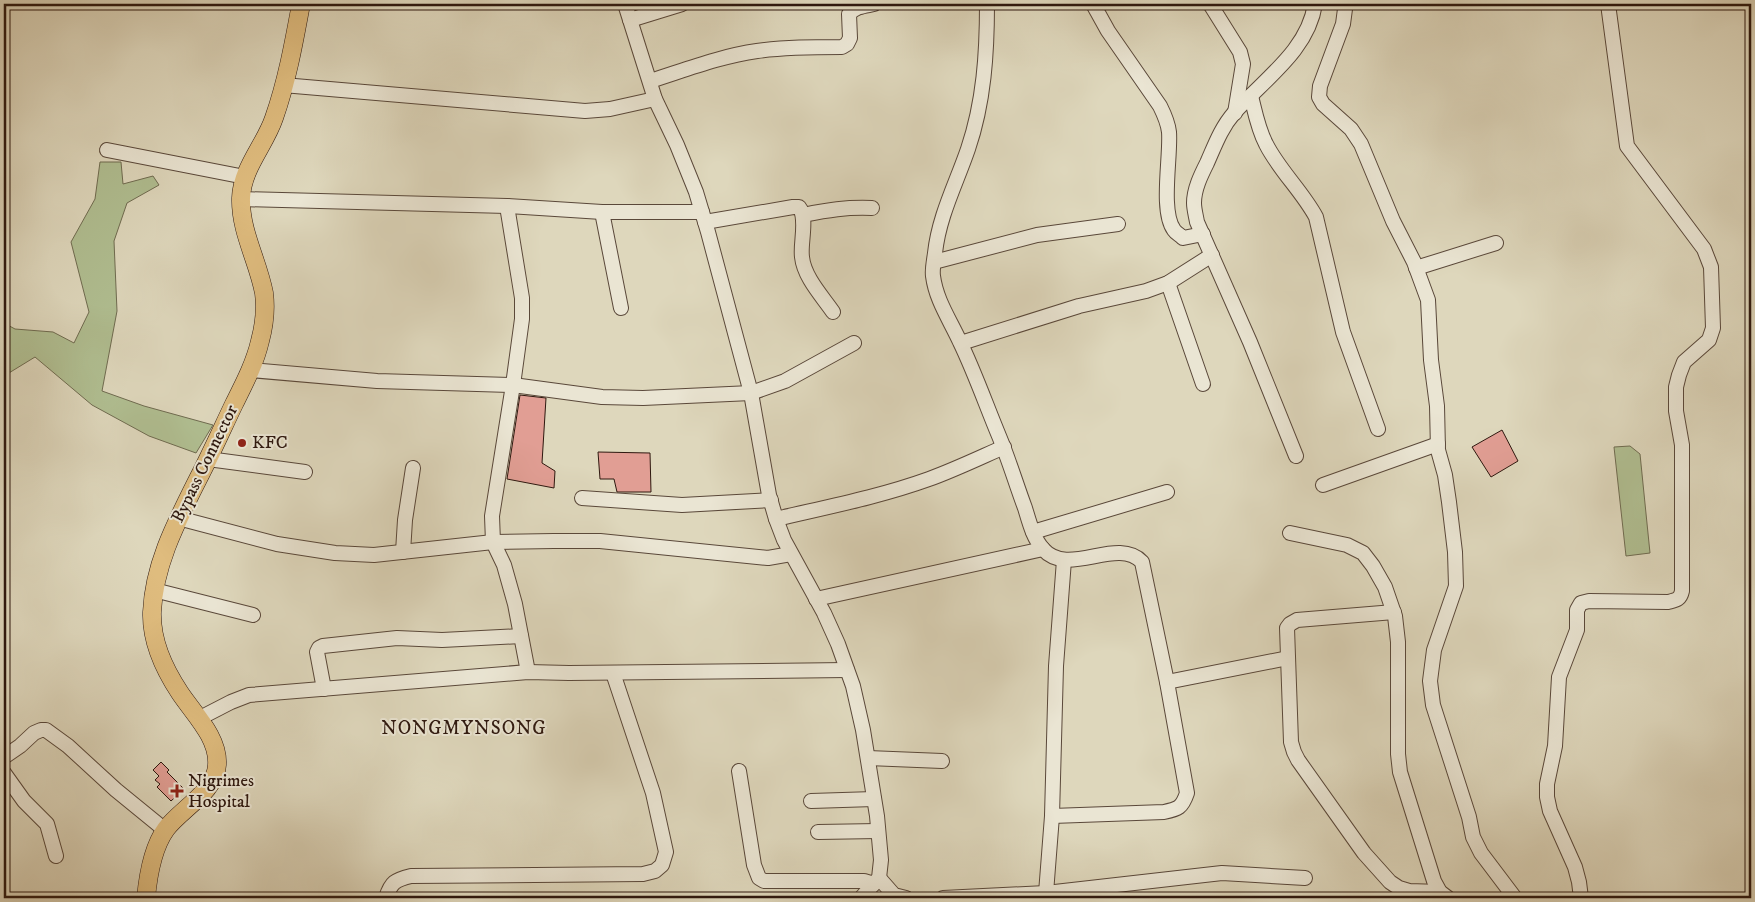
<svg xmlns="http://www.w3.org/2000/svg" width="1755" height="902" viewBox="0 0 1755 902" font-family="'IM FELL DW Pica',serif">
<rect width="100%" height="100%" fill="#ded7bc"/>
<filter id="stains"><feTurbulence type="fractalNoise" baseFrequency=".004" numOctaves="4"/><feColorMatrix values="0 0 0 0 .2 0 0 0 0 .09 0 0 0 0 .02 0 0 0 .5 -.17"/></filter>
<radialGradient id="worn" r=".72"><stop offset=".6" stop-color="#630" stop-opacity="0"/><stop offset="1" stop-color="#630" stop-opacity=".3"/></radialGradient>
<g fill="#b0be91" stroke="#6f6b50">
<path d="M 100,162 L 121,162 L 123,184 L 153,176 L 159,185 L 127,203 L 114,241 L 117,311 L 102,391 L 144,406 L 213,425 L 196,453 L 149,436 L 92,405 L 35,357 L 4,376 L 4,323 L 15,329 L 53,332 L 74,343 L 89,312 L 71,242 L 95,199 Z"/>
<path d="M 1630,446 L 1640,454 L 1650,553 L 1626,556 L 1614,447 Z"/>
</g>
<g fill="#e19e94" stroke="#2e180f">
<path d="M 520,395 L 546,398 L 542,463 L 555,471 L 554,488 L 507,479 Z"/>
<path d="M 1502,430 L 1518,461 L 1491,477 L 1472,447 Z"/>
<path d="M 598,452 L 650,453 L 651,492 L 617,492 L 614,479 L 600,479 Z"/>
<path d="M 161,762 L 169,770 L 167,772 L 184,789 L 171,801 L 157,787 L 160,784 L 155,780 L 159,776 L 153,770 Z"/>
</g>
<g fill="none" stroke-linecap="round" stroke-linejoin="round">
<g stroke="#5a483a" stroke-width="16">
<g id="minor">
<path d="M 625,4 L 655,99 L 677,145 L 696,192 L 708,232 L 751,393 L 769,495 L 776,519 L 784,540 L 824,613 L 838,644 L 853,686 L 863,730 L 877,816 L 881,860 L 879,878 L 861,898"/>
<path d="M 987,4 C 987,53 984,102 968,149 C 956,184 939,216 935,253 C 934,261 932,269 933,276 C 936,300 950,320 960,342 C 975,373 986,405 999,436 C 1009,460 1016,484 1025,508 C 1029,521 1033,538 1043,549 C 1068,578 1117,536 1142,562 L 1167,682 L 1187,793 C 1182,808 1178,809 1164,812 L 1052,816"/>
<path d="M 1093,4 L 1108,31 L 1160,106 C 1164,114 1168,123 1169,132 C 1171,156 1160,211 1174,230 C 1176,233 1180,235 1183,238 L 1203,234"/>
<path d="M 1210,4 L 1240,52 L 1243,64 L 1235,113"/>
<path d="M 1344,4 L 1345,9 L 1343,24 L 1320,86 L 1319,97 L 1323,104 L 1351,129 L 1361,144 L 1393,221 L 1414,262 L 1428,300 L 1431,360 L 1437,406 L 1438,450 L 1445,475 L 1449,502 L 1455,552 L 1456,586 L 1434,650 L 1430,681 L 1433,705 L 1469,817 L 1473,837 L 1481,853 L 1515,898"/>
<path d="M 630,20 L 682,4"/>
<path d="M 650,81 C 685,70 721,56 757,51 C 785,47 813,47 842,47 L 847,44 L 850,38 L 849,14 C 856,6 865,6 874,4"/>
<path d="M 283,85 L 585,111 L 610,109 L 655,99"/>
<path d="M 1251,96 C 1255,112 1258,129 1266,144 C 1279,170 1302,191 1316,217 L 1343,332 L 1378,429"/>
<path d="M 107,150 L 245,177"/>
<path d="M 241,199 L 507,206 L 602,212 L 702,212"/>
<path d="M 507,206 L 522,298 L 522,319 L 513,385 L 492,516 L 493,542 L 504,565 L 515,604 L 528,672"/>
<path d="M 602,212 L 621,308"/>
<path d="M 803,215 C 828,210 846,207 872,208"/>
<path d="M 705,222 L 793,207 L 799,207 C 808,218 800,243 802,257 C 804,277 822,296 833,312"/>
<path d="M 934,262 L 1037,235 L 1118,224"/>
<path d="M 1416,268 L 1496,243"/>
<path d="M 1168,283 L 1203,384"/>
<path d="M 961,343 L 1079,306 L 1146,291 L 1168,283 L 1212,255"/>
<path d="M 250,370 L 377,381 L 513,385 L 602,397 L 643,398 L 751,393 L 785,381 L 854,343"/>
<path d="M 1296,456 L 1250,342 L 1197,222 C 1196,216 1194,209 1194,203 C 1194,189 1201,175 1207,163 C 1215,145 1221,128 1234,113 C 1263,80 1308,51 1315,4"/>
<path d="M 208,459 L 305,472"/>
<path d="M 1323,485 L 1438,444"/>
<path d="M 582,498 L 682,505 L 771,500"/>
<path d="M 178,518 L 277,544 L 335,553 L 374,555 L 493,542 L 554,541 L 600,541 L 768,558 L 791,554"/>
<path d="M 776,519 C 827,507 879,497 929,479 C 954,470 979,458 1004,447"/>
<path d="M 1033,532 L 1167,492"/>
<path d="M 1290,533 L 1347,545 L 1363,553 L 1373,566 L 1385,587 L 1395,616 L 1398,642 L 1398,754 L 1400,772 L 1434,881 L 1440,892 L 1448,898"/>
<path d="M 403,552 L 405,520 L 413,468"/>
<path d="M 154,590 L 253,615"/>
<path d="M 816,599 L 1043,549"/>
<path d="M 1394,612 L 1297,620 L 1290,624 L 1287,628 L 1291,742 L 1294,752 L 1298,760 L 1364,853 L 1390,882 L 1399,888 L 1409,891 L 1440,892"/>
<path d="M 1167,682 L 1288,658"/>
<path d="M 324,689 L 317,652 L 319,648 L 323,646 L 397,638 L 442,640 L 521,636"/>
<path d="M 198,719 L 231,702 L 249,695 L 528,672 L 569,673 L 847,670"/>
<path d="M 4,757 L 20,746 L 34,733 L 41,730 L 46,730 L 68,746 L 116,790 L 165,830"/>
<path d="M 868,758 L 942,761"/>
<path d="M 739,771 L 754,865 L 759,878 L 764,881 L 864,881 L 874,884"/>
<path d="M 4,773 L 24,801 L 47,824 L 56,856"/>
<path d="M 811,801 L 874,799"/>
<path d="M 818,832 L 878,831"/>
<path d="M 879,878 L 894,895 L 906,898"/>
<path d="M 1046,893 L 1052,816 L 1056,666 L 1064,560"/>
<path d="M 386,898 C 391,882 395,880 411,876 L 643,874 L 655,871 L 662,865 L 666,852 L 653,793 L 613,673"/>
<path d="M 943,898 L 1046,893 L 1222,873 L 1305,878"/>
<path d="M 1581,898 L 1579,882 L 1575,867 L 1550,811 L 1547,797 L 1547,784 L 1555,746 L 1559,677 L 1577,630 L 1577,610 L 1581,603 L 1589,601 L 1668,602 C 1676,600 1680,600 1682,591 L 1682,445 L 1676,411 L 1676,387 L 1679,375 L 1684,362 L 1709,340 L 1713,328 L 1711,267 L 1704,249 L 1627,146 L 1608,4"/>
</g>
</g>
<g stroke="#2e180f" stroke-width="19">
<path id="major" d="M 146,898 C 148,876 153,847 166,829 C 181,809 216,791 217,765 C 219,738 194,714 180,693 C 164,669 151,642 152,612 C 154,564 177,521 198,479 C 211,454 222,429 234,404 C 244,384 255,363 260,341 C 264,326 266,308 264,293 C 258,261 240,231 241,198 C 242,168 265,145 274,118 C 287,81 294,42 301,4"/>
</g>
<use href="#minor" stroke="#eae5d3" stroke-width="14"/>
<use href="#major" stroke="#dfbc7e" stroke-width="18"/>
</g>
<g fill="#8f2418" stroke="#eae5d3" stroke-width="2">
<circle cx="242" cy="443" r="5"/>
<path d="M174.5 783.5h5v5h5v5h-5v5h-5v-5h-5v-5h5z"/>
</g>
<g text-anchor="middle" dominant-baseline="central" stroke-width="4" stroke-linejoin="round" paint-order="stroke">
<g font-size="18" fill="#2e180f" stroke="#eae5d3" text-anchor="start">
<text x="252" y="443">KFC</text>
<text x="188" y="781">Nigrimes<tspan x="188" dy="21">Hospital</tspan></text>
</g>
<g font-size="18" fill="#2e180f" stroke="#eae5d3">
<text transform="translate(205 464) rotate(-64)">Bypass Connector</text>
</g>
<g font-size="19" letter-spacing="1" fill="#2e180f" stroke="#eae5d3">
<text x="464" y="728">NONGMYNSONG</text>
</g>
</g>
<rect width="1755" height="902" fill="none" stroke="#ded7bc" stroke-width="20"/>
<rect x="5" y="5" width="1745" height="892" fill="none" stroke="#2e180f" stroke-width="2.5"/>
<rect x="10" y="10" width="1735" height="882" fill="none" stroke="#2e180f"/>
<rect width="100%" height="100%" filter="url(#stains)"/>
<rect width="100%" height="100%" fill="url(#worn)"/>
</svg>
